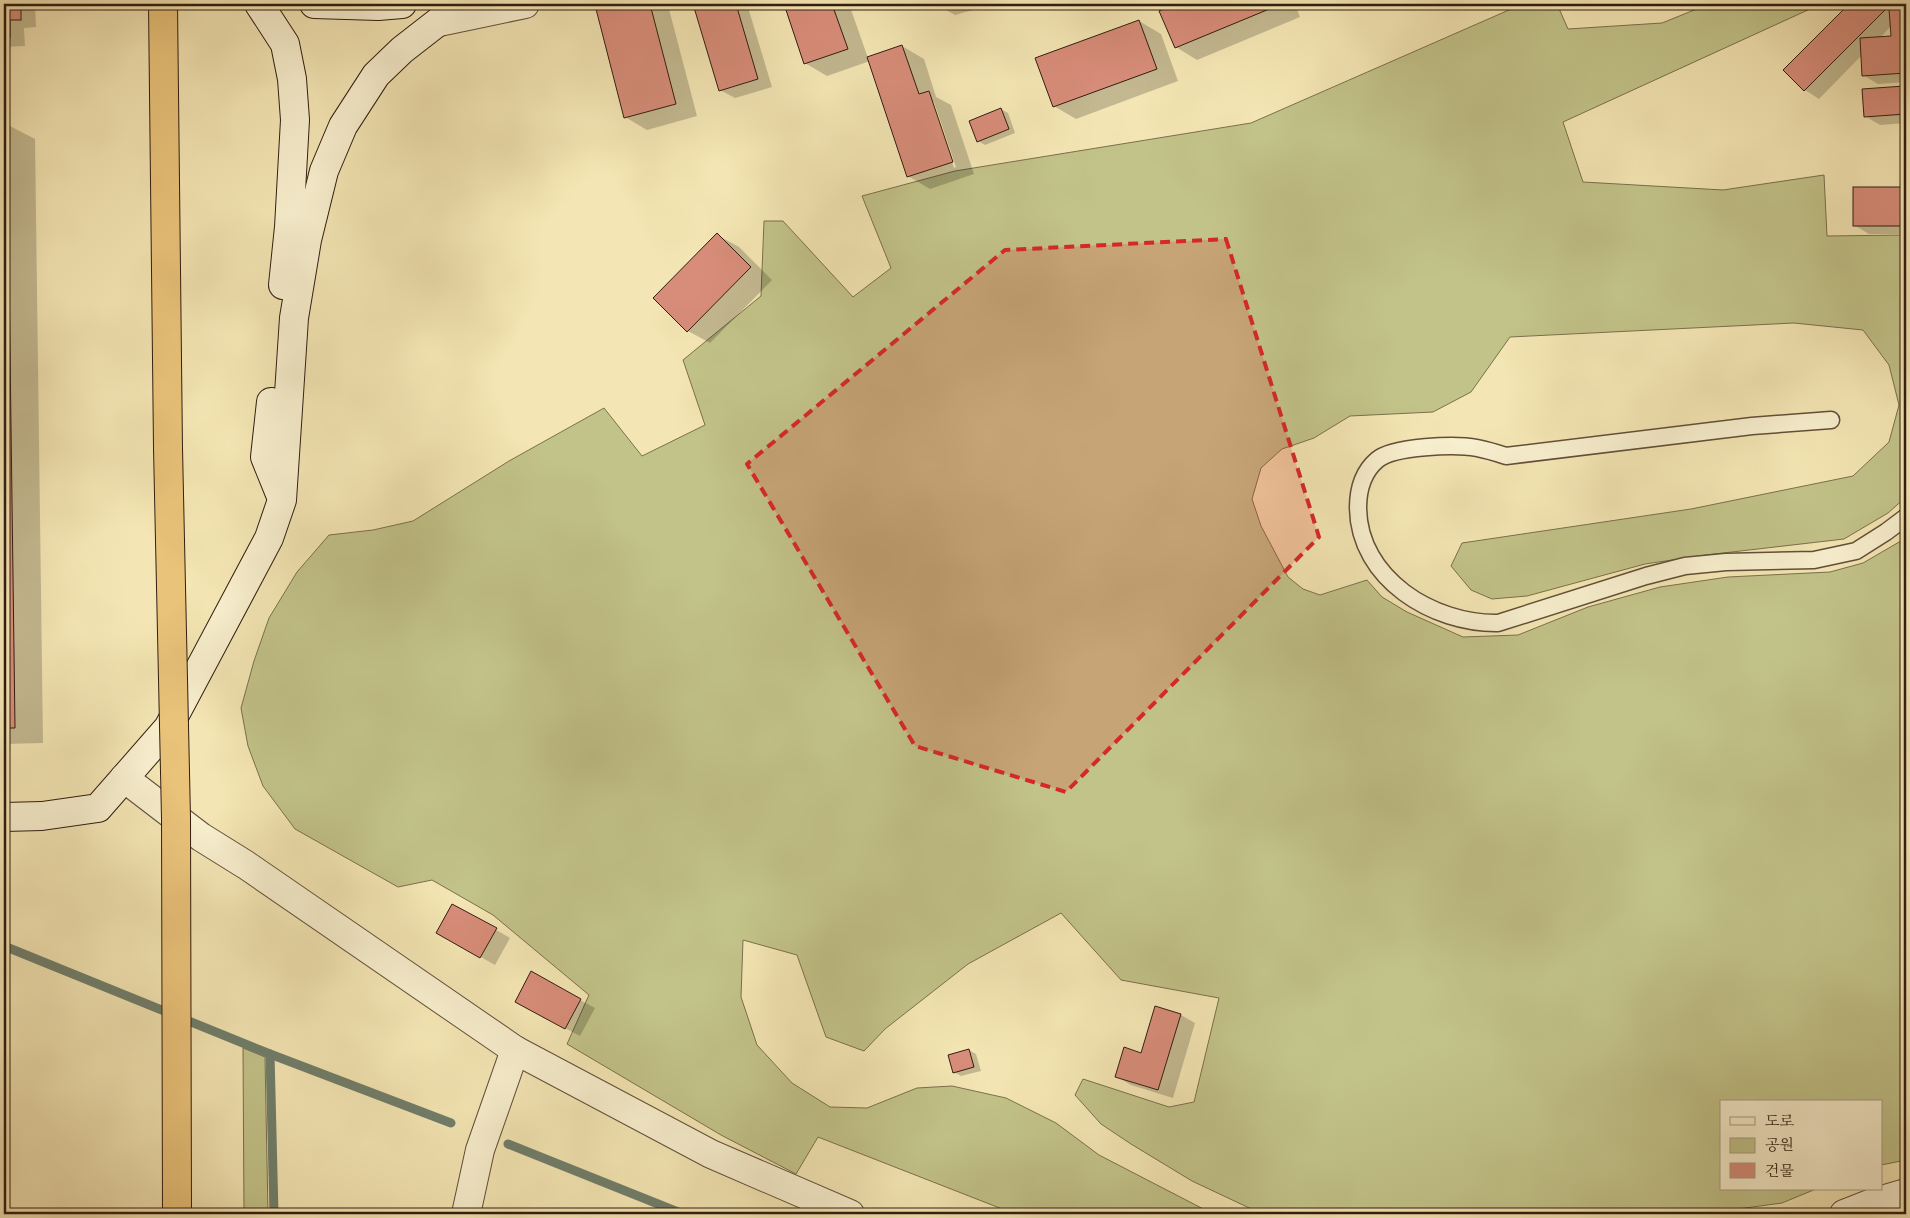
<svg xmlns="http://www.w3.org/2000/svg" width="1910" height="1218" viewBox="0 0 1910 1218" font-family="Vollkorn,'Noto Serif KR',serif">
<rect width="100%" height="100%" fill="#f4e6b4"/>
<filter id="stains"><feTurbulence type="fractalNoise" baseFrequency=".004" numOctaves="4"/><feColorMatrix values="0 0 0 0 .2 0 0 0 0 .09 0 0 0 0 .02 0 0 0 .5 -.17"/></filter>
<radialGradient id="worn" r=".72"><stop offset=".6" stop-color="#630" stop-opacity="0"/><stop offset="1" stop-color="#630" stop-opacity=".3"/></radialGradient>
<g fill="#c2c389" stroke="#7a704c">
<path d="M 1518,4 L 1557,4 L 1568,29 L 1662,23 L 1709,4 L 1821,4 L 1563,122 L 1583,182 L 1723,190 L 1824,175 L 1827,236 L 1906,235 L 1906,497 L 1888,513 L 1844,539 L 1706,555 L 1645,564 L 1527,596 L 1492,599 L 1471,590 L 1451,566 L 1462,543 L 1691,509 L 1853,476 L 1889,442 L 1899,405 L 1889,365 L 1863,330 L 1794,323 L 1510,337 L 1471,392 L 1433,412 L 1350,416 L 1314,438 L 1282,449 L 1261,468 L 1252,499 L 1261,526 L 1288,577 L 1303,589 L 1320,595 L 1367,580 L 1382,597 L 1407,612 L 1463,637 L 1518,635 L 1588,607 L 1660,587 L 1728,577 L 1830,572 L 1863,563 L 1906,538 L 1906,1160 L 1881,1165 L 1881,1102 L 1721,1102 L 1721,1189 L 1816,1189 L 1782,1203 L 1701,1214 L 1262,1214 L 1192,1181 L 1131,1144 L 1101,1124 L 1075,1095 L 1083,1079 L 1169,1107 L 1194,1102 L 1219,998 L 1121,980 L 1061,913 L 968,964 L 885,1029 L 864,1051 L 826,1037 L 797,955 L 743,940 L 741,997 L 757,1045 L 792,1083 L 830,1107 L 867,1108 L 917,1088 L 952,1086 L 1006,1098 L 1056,1123 L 1099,1155 L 1213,1214 L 1015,1214 L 818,1137 L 796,1174 L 721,1135 L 567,1044 L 589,995 L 493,915 L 432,880 L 398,887 L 295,829 L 263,786 L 248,746 L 241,708 L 254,661 L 269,618 L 297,572 L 329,535 L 373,530 L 413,521 L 509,461 L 604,408 L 642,456 L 705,425 L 683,360 L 761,296 L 764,221 L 783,221 L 853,297 L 891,268 L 862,196 L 955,171 L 1251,123 L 1518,6 Z"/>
<path d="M 243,1048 L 265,1057 L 268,1214 L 244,1214 Z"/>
</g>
<g fill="#0003" fill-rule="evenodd">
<path d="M 4,4 L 35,4 L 36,27 L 24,28 L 25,46 L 4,47 Z"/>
<path d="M 620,4 L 660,4 L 669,9 L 697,116 L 647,130 L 625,117 L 597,10 Z"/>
<path d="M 695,4 L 747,4 L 772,87 L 735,98 L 720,90 Z"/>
<path d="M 785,4 L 849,4 L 868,58 L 902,46 L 924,59 L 936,97 L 951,105 L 974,174 L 930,189 L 908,176 L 870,61 L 827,76 L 805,63 ZM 931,102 L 934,102 L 956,167 L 954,168 Z"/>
<path d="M 935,4 L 995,4 L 955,15 Z"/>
<path d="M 1178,4 L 1295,4 L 1300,17 L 1197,60 L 1176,47 L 1161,11 Z"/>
<path d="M 1851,4 L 1888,4 L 1894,10 L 1906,10 L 1906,82 L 1878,84 L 1863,75 L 1862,55 L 1819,99 L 1805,90 L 1785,70 ZM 1891,26 L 1892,37 L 1880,38 Z"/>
<path d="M 1139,21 L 1161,34 L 1178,81 L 1076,119 L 1054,106 Z"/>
<path d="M 1904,88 L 1906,89 L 1906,123 L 1880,125 L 1865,116 Z"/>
<path d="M 1001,109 L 1008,113 L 1015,133 L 985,145 L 978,141 Z"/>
<path d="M 4,123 L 35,139 L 43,743 L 4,744 Z"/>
<path d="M 1854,189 L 1906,189 L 1906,234 L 1869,234 L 1854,225 Z"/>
<path d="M 717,235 L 739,247 L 772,280 L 710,343 L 688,331 Z"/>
<path d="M 453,905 L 510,938 L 495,965 L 438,933 Z"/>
<path d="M 580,1000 L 595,1008 L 580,1036 L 531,1010 Z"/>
<path d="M 1181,1015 L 1195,1023 L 1173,1098 L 1131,1085 L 1117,1077 L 1142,1054 Z"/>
<path d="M 969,1050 L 976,1054 L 981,1071 L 961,1076 L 954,1072 Z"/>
</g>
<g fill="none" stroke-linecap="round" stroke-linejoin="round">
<g stroke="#717f6c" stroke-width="9">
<path d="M 4,946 L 270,1054 L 451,1123"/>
<path d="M 270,1054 L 274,1214"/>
<path d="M 508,1144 L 683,1214"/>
</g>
</g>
<g fill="#d88d7a" stroke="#311d0f">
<rect x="4" y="4" width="17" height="16"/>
<path d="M 615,4 L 650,4 L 676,104 L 624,118 L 596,9 Z"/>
<path d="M 693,4 L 736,4 L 758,79 L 719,91 Z"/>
<path d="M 784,4 L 832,4 L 848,49 L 804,64 Z"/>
<path d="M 1175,4 L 1279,4 L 1279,5 L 1175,48 L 1159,11 Z"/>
<path d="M 1849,4 L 1883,4 L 1887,8 L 1804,91 L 1783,70 Z"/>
<path d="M 1906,8 L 1906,73 L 1862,76 L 1860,38 L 1891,36 L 1889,9 Z"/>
<path d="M 4,20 L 10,20 L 10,38 L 4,39 Z"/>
<path d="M 1139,20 L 1157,69 L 1053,107 L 1035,58 Z"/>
<path d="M 902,45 L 919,94 L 929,91 L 953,162 L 907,177 L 867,57 Z"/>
<path d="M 1904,86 L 1906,114 L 1864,117 L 1862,89 Z"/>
<path d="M 1001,108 L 1009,129 L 977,142 L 969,121 Z"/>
<path d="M 4,122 L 7,122 L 15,728 L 4,728 Z"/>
<rect x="1853" y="187" width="53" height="39"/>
<path d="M 717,233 L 751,267 L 687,332 L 653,298 Z"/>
<path d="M 452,904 L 497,928 L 480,958 L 436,933 Z"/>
<path d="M 531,971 L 581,999 L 565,1029 L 515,1002 Z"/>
<path d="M 1155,1006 L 1181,1014 L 1158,1090 L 1115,1077 L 1124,1047 L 1141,1053 Z"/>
<path d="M 969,1049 L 974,1067 L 953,1073 L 948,1055 Z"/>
</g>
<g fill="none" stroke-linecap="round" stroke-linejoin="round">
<g stroke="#624f38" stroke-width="19">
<path id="lane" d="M 1831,420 L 1752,426 L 1506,456 C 1497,453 1487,450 1477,448 C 1456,444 1393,446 1377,460 C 1363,472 1358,490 1358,508 C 1359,579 1433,624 1498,623 L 1646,576 L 1685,566 L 1726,562 L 1814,560 L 1856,551 L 1886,532 L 1906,517"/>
</g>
<g stroke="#624f38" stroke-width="30">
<g id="street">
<path d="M 439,22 L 525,4"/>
<path d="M 124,778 L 201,837 L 246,865 L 515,1050 L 711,1154 L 850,1214"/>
<path d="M 466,1214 L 480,1150 L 515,1050"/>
<path d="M 1844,1214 L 1872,1203 L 1906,1193"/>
</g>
</g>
<g stroke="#311d0f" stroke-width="30">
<g id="secondary">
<path d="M 259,4 L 285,44 L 292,79 L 295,120 L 289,227 L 283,285"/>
<path d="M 314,4 L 378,6 L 402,4"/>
<path d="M 271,402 L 265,457 L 280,494"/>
<path d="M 4,817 L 42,816 L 98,808 L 168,728 L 269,538 L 282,500 L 294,318 L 307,240 L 324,171 L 343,126 L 376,75 L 402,50 L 438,22 L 467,4"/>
</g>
</g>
<g stroke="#311d0f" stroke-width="30">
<path id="highway" d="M 163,4 L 168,448"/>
</g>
<use href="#lane" stroke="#f8efce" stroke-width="16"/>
<use href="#street" stroke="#f8efce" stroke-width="28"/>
<use href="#secondary" stroke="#f8efce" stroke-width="28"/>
<use href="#highway" stroke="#eac37a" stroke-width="28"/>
<g stroke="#311d0f" stroke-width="30" stroke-linecap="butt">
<path id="highway-bridge" d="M 168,448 L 176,818 L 177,1214"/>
</g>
<use href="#highway-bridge" stroke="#eac37a" stroke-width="28"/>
</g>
<path fill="#d62828" fill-opacity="0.2" stroke="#d62828" stroke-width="4" stroke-dasharray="10 6" stroke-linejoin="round" d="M 1226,239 L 1319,537 L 1066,792 L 915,746 L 747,464 L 1005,250 Z"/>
<rect width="1910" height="1218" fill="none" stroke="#f4e6b4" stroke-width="20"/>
<rect x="5" y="5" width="1900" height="1208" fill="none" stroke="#311d0f" stroke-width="2.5"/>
<rect x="10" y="10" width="1890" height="1198" fill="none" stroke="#311d0f"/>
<rect x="1720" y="1100" width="162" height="90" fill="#f8efce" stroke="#a89b82"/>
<rect x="1730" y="1117" width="25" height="8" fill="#f8efce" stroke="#a89b82"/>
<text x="1765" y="1126" font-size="15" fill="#311d0f">도로</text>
<rect x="1730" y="1138" width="25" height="15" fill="#c2c389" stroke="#a89b82"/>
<text x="1765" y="1150" font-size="15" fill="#311d0f">공원</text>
<rect x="1730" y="1163" width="25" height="15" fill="#d88d7a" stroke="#a89b82"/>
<text x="1765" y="1176" font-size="15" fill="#311d0f">건물</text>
<rect width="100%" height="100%" filter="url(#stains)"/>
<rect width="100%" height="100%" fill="url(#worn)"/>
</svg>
